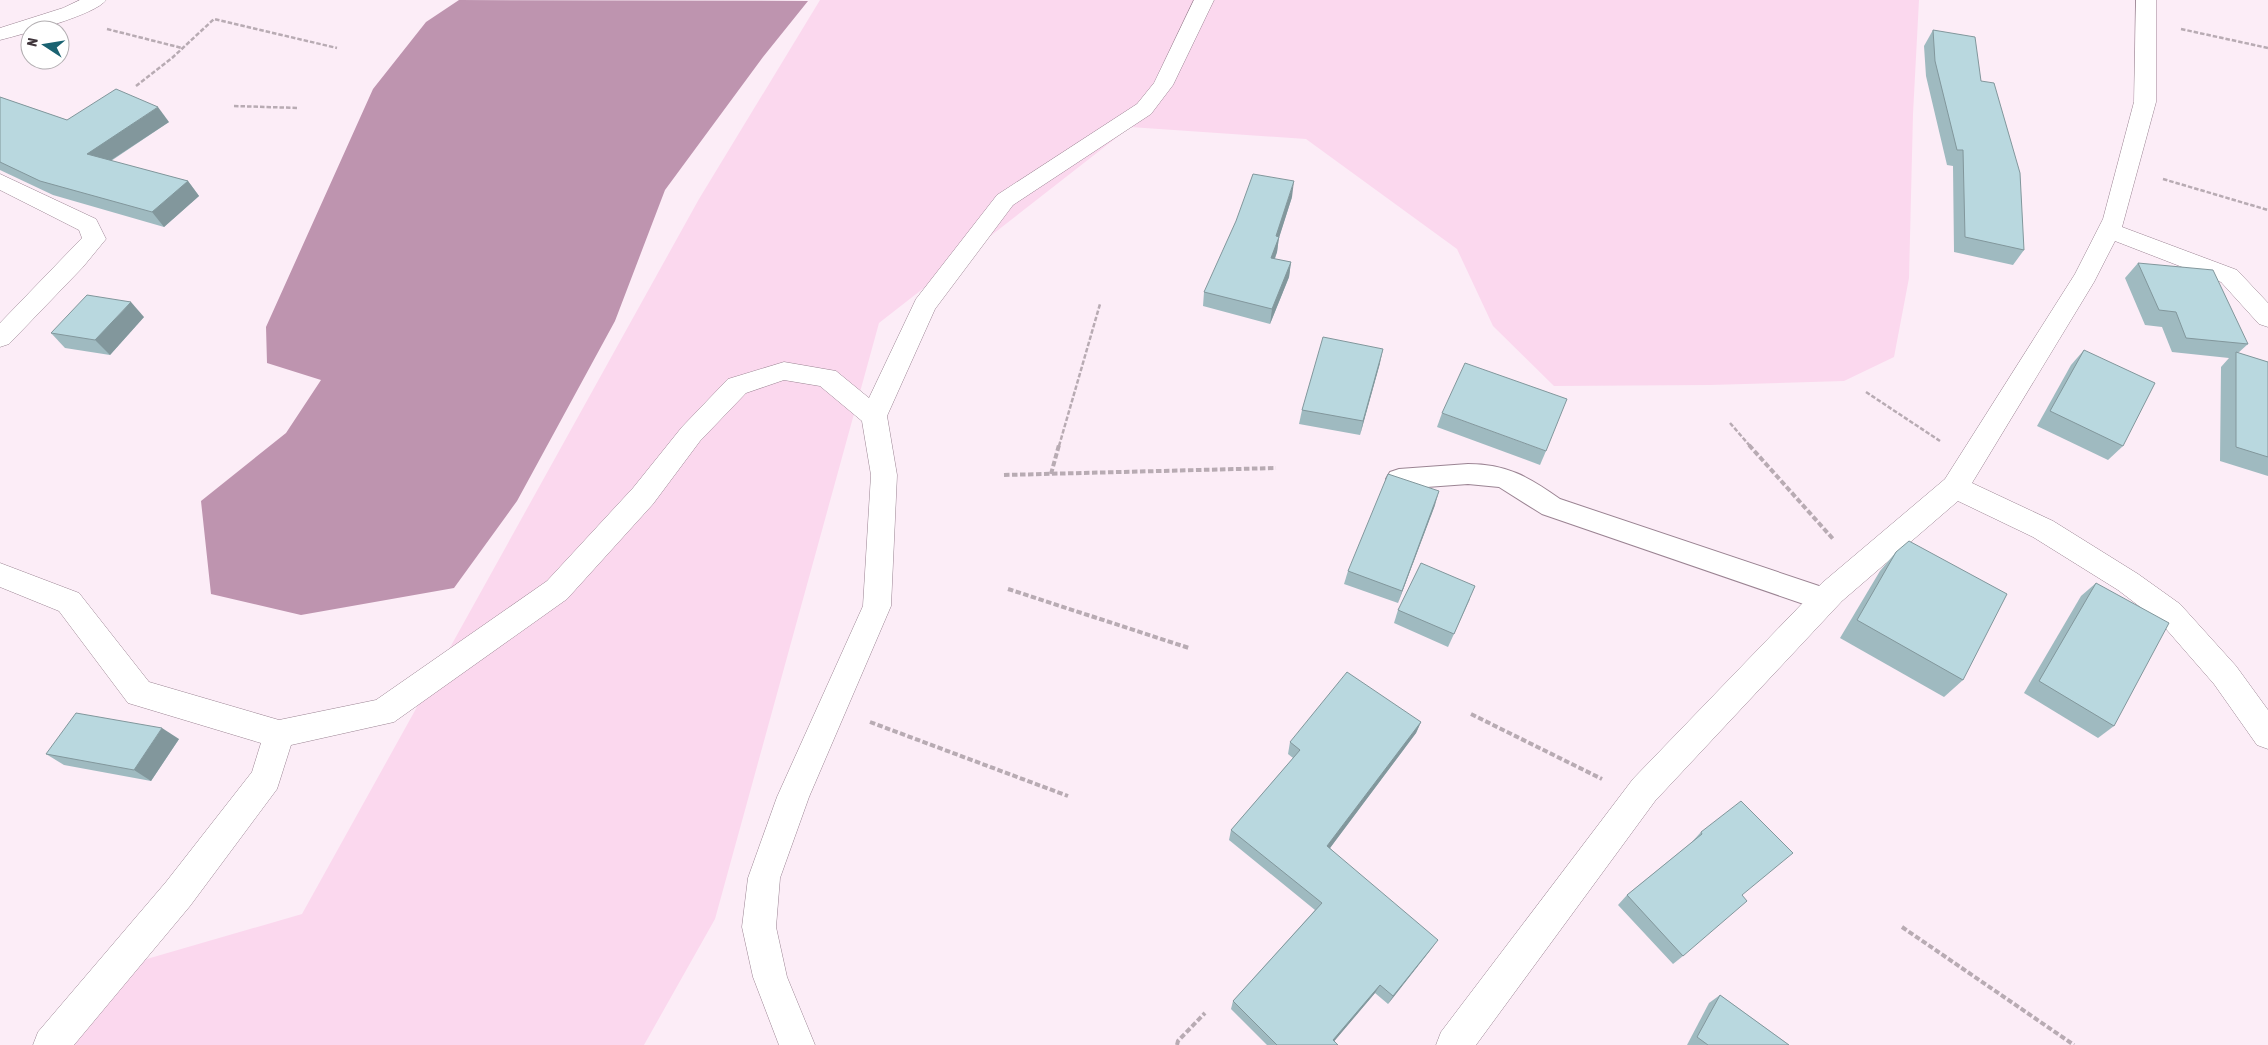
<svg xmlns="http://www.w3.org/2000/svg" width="2268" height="1045" viewBox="0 0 2268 1045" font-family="'Asap Condensed',sans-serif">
<rect width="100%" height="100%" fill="#fcedf7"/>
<path fill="#fbd8ee" d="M 820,0 L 1919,0 L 1913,114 L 1909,278 L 1894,357 L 1844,381 L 1710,385 L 1554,386 L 1493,326 L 1457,249 L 1306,139 L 1130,127 L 879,323 L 715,919 L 644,1045 L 62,1045 L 133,963 L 302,914 L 699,199 Z"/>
<path fill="#be94af" d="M 459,0 L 808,1 L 763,57 L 665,190 L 615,321 L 517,501 L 454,588 L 301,615 L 211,594 L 201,501 L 286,433 L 321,380 L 267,363 L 266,327 L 373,89 L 426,22 Z"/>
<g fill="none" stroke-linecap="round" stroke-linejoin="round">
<g stroke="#9b8493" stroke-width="2">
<path id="lane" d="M 1468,464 C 1507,464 1529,477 1560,499 L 1834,591 L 1838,599 L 1834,607 L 1824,611 L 1542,514 L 1499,487 L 1468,484 L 1399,489 L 1390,486 L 1386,479 L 1390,472 L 1399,469 Z"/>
</g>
<g stroke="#9b8493" stroke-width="1">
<g id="street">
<path d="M 80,0 L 106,0 C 96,15 19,35 0,40 L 0,28 L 63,8 Z"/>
<path d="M 1194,0 L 1214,0 L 1173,85 L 1151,114 L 1013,205 L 935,309 L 887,416 L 897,475 L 891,606 L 809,797 L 780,878 L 776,927 L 787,977 L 815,1045 L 779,1045 L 753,977 L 742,927 L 748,878 L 777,797 L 863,606 L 871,475 L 862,421 L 820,386 L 784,380 L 746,393 L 700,441 L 653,504 L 567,599 L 394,722 L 291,745 L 277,789 L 190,906 L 74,1045 L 33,1045 L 38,1032 L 166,882 L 252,772 L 261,743 L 128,703 L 59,611 L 0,587 L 0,563 L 79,593 L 149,682 L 279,720 L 376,700 L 547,581 L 633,488 L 682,427 L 728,379 L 784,362 L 836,371 L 869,398 L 916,299 L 997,195 L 1137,104 L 1154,83 Z"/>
<path d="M 2136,0 L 2156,0 L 2156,102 L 2122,227 L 2237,270 L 2268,303 L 2268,327 L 2259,324 L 2221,282 L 2115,241 L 2094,282 L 1972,483 L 2053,521 L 2138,574 L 2180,604 L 2236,666 L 2268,710 L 2268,749 L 2257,745 L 2214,684 L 2160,622 L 2118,590 L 2033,537 L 1958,501 L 1842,601 L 1655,801 L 1476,1045 L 1436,1045 L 1441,1032 L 1633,779 L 1822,583 L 1945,479 L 2075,274 L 2103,219 L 2134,102 Z"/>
<path d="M 0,174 L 96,219 L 106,239 L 83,267 L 9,344 L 0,347 L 0,323 L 82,238 L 79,230 L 0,190 Z"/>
</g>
</g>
<g stroke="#b8abb3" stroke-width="2.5" stroke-dasharray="4.5 2" stroke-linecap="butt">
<path d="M 107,29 L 182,48"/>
<path d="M 2181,29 L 2268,48"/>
<path d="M 136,86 L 172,58 L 214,19 L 337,48"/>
<path d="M 234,106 L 299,108"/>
<path d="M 2163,179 L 2268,210"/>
<path d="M 1866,392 L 1940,441"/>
<path d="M 1730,423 L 1750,446"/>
<path d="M 1059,446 L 1100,304"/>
</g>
<g stroke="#b8abb3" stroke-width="4" stroke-dasharray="5.5 2.5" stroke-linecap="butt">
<path d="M 1749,445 L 1834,540"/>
<path d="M 1051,474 L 1059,445"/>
<path d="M 1004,475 L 1276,468"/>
<path d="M 1008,589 L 1189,648"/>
<path d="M 1471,714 L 1602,779"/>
<path d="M 870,722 L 1068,796"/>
<path d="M 1902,927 L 2074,1045"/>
<path d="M 1177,1045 L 1178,1041 L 1205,1013"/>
</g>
<use href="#lane" fill="#fff" fill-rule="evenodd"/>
<use href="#street" fill="#fff" fill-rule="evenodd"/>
</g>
<g fill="#9fbac0">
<path d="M 1933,30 L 1981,81 L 2024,250 L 2013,265 L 1954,252 L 1953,166 L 1947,165 L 1926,76 L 1924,46 Z"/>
<path d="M 0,97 L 67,120 L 169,122 L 111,161 L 188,181 L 199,196 L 164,227 L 53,195 L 0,170 Z"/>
<path d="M 1292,197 L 1279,237 L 1277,252 L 1275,259 L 1291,262 L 1289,277 L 1270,324 L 1203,306 L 1204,292 Z"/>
<path d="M 2138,263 L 2248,344 L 2238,353 L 2268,362 L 2268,476 L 2220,461 L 2221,367 L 2229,358 L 2172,352 L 2162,327 L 2145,325 L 2125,278 Z"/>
<path d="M 144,317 L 110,355 L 65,348 L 51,333 Z"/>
<path d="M 2084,350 L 2123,446 L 2108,460 L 2037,426 L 2071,365 Z"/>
<path d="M 1380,363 L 1360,435 L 1299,424 L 1302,410 Z"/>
<path d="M 1442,413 L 1546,451 L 1540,465 L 1437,427 Z"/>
<path d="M 1435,505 L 1398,603 L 1344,584 L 1348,571 Z"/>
<path d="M 1896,552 L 1963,680 L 1944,697 L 1840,638 L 1880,571 Z"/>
<path d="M 2096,583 L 2114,726 L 2098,738 L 2024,693 L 2081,596 Z"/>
<path d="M 1470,599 L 1448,647 L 1394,623 L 1398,610 Z"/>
<path d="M 1421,722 L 1416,733 L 1330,848 L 1432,948 L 1388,1004 L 1375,993 L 1334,1041 L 1338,1045 L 1267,1045 L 1231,1009 L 1233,1001 L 1315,910 L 1229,840 L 1231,830 L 1293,758 L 1288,754 L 1290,742 Z"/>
<path d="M 179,739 L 151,781 L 64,765 L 46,754 Z"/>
<path d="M 1701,832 L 1742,895 L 1683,956 L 1673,964 L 1618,905 L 1627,895 L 1691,843 Z"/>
<path d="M 1720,995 L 1789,1045 L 1687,1045 L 1709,1003 Z"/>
</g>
<g fill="#82979c">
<path d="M 158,107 L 169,122 L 99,168 L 87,154 Z"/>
<path d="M 188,181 L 199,196 L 164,227 L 152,212 Z"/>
<path d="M 1294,181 L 1292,197 L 1279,238 L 1279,237 L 1277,252 L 1269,273 L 1271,258 L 1276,236 Z"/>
<path d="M 1291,262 L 1289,277 L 1270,324 L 1272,309 Z"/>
<path d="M 131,302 L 144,317 L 110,355 L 95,340 Z"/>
<path d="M 1383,349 L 1380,363 L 1360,435 L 1363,421 Z"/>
<path d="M 1439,491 L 1435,505 L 1398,603 L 1402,591 Z"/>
<path d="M 1421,722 L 1416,733 L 1324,856 L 1327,846 Z"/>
<path d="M 162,728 L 179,739 L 151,781 L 134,770 Z"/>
<path d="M 1438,940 L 1432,948 L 1388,1004 L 1393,996 Z"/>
<path d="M 1380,985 L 1375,993 L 1331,1045 L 1333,1040 Z"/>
</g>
<g fill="#b9d8df" stroke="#82979c">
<path d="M 1933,30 L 1975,37 L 1981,81 L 1994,83 L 2020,173 L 2024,250 L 1965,237 L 1963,150 L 1957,150 L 1935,61 Z"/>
<path d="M 116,89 L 158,107 L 87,154 L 188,181 L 152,212 L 40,181 L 0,162 L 0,97 L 67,120 Z"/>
<path d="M 1253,174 L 1294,181 L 1276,236 L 1279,237 L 1271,258 L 1291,262 L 1272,309 L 1204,292 L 1236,221 Z"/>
<path d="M 2138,263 L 2213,270 L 2248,344 L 2186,338 L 2176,312 L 2159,310 Z"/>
<path d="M 87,295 L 131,302 L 95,340 L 51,333 Z"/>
<path d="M 1323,337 L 1383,349 L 1363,421 L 1302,410 Z"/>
<path d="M 2084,350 L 2155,383 L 2123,446 L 2050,411 Z"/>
<path d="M 2236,352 L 2268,362 L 2268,457 L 2236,447 Z"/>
<path d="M 1465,363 L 1567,399 L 1546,451 L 1442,413 Z"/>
<path d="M 1388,474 L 1439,491 L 1402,591 L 1348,571 Z"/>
<path d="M 1909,541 L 2007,594 L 1963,680 L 1857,620 L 1896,552 Z"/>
<path d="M 1421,563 L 1475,586 L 1454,634 L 1398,610 Z"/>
<path d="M 2096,583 L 2169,623 L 2114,726 L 2039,681 Z"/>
<path d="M 1347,672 L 1421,722 L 1327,846 L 1438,940 L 1393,996 L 1380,985 L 1333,1040 L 1338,1045 L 1277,1045 L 1233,1001 L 1322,903 L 1231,830 L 1300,750 L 1290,742 Z"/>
<path d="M 76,713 L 162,728 L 134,770 L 46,754 Z"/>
<path d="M 1741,801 L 1793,853 L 1742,895 L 1747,901 L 1683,956 L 1627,895 L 1702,834 L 1701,832 Z"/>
<path d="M 1720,995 L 1789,1045 L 1708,1045 L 1697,1037 Z"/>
</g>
<g transform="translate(45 45) rotate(282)"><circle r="24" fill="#ffffff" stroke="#b2aeb1"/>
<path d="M0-4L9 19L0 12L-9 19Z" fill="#1a6271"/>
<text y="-8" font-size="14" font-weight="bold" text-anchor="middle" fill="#3f353b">N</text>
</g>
</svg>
